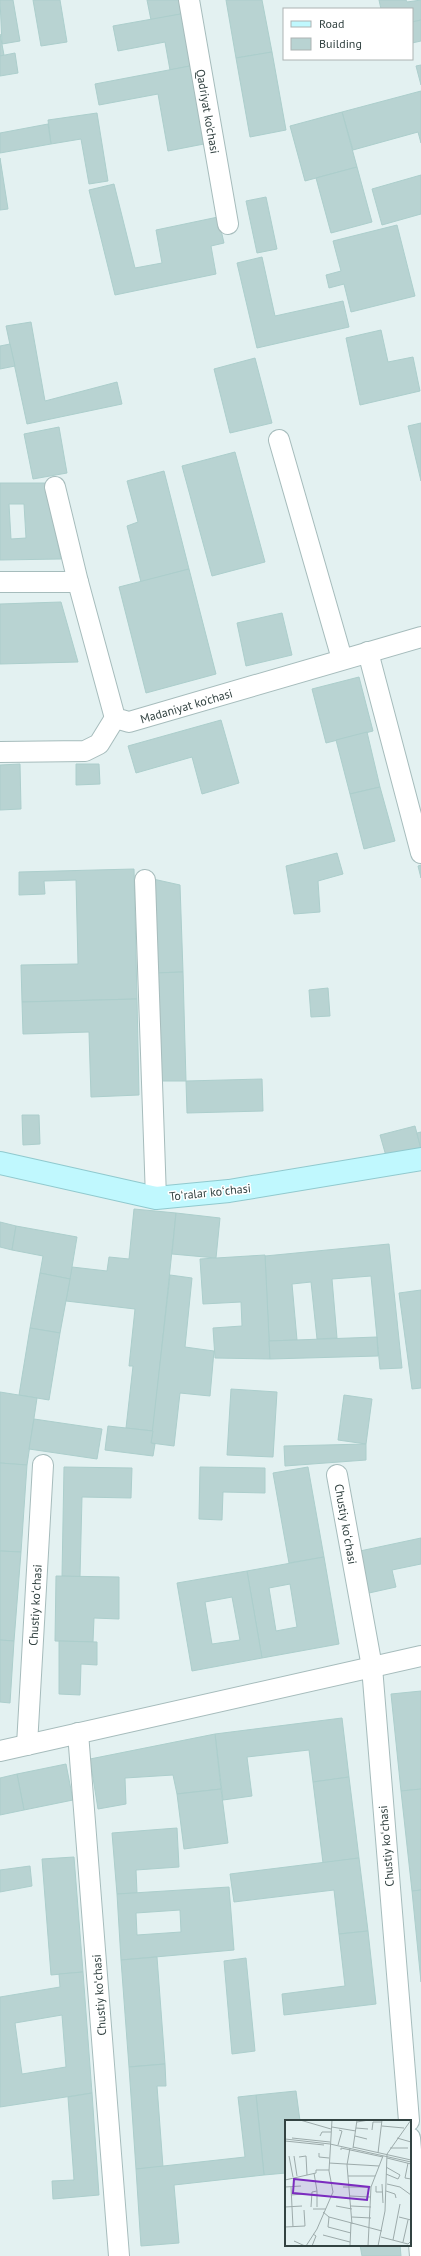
<svg xmlns="http://www.w3.org/2000/svg" width="421" height="2256" viewBox="0 0 421 2256" font-family="'PT Sans',sans-serif">
<rect width="100%" height="100%" fill="#e3f1f1"/>
<g fill="#b8d3d2" stroke="#accecc" fill-rule="evenodd">
<path d="M 0,0 L 13,0 L 20,41 L 2,44 Z"/>
<path d="M 33,0 L 60,0 L 67,42 L 41,46 Z"/>
<path d="M 147,0 L 183,0 L 186,13 L 151,20 Z"/>
<path d="M 226,0 L 262,0 L 272,52 L 236,58 Z"/>
<path d="M 379,0 L 406,0 L 407,2 L 421,0 L 421,20 L 412,22 L 412,9 L 381,9 Z"/>
<path d="M 186,13 L 195,65 L 170,70 L 165,42 L 118,51 L 113,26 Z"/>
<path d="M 421,20 L 421,41 L 412,43 L 412,22 Z"/>
<path d="M 0,34 L 4,55 L 0,56 Z"/>
<path d="M 272,52 L 286,130 L 250,137 L 236,58 Z"/>
<path d="M 15,53 L 18,73 L 0,76 L 0,56 Z"/>
<path d="M 195,65 L 209,143 L 168,151 L 158,94 L 99,105 L 95,84 Z"/>
<path d="M 421,65 L 421,85 L 416,66 Z"/>
<path d="M 421,91 L 421,143 L 418,132 L 353,150 L 342,112 Z"/>
<path d="M 342,112 L 357,167 L 305,181 L 290,126 Z"/>
<path d="M 97,113 L 108,181 L 89,184 L 81,139 L 51,144 L 48,120 Z"/>
<path d="M 48,124 L 51,144 L 0,153 L 0,133 Z"/>
<path d="M 0,158 L 8,209 L 0,210 Z"/>
<path d="M 357,167 L 372,222 L 331,233 L 316,178 Z"/>
<path d="M 421,175 L 421,214 L 382,225 L 372,189 Z"/>
<path d="M 114,184 L 135,268 L 162,263 L 156,230 L 218,217 L 224,243 L 211,246 L 216,274 L 115,295 L 89,190 Z"/>
<path d="M 266,197 L 277,249 L 257,253 L 246,201 Z"/>
<path d="M 397,225 L 415,296 L 351,312 L 344,284 L 329,288 L 326,275 L 341,271 L 333,241 Z"/>
<path d="M 262,257 L 275,316 L 343,301 L 349,327 L 257,348 L 237,263 Z"/>
<path d="M 31,322 L 45,401 L 117,382 L 122,404 L 27,424 L 6,326 Z"/>
<path d="M 381,330 L 388,362 L 413,357 L 420,391 L 360,405 L 346,338 Z"/>
<path d="M 10,344 L 15,366 L 0,369 L 0,346 Z"/>
<path d="M 255,358 L 272,423 L 230,433 L 214,369 Z"/>
<path d="M 421,423 L 421,481 L 408,426 Z"/>
<path d="M 59,427 L 67,473 L 33,479 L 24,434 Z"/>
<path d="M 235,452 L 265,562 L 212,576 L 182,466 Z"/>
<path d="M 164,471 L 189,569 L 141,582 L 127,526 L 138,522 L 127,481 Z"/>
<path d="M 0,483 L 45,483 L 61,559 L 0,560 ZM 9,504 L 24,504 L 26,538 L 11,539 Z"/>
<path d="M 189,569 L 216,674 L 146,693 L 119,587 Z"/>
<path d="M 61,602 L 78,662 L 0,664 L 0,604 Z"/>
<path d="M 282,613 L 292,655 L 246,666 L 237,623 Z"/>
<path d="M 359,677 L 373,731 L 326,743 L 312,689 Z"/>
<path d="M 221,720 L 239,783 L 202,794 L 192,757 L 136,773 L 128,746 Z"/>
<path d="M 367,732 L 380,787 L 350,794 L 336,740 Z"/>
<path d="M 20,764 L 21,809 L 0,810 L 0,765 Z"/>
<path d="M 76,764 L 99,764 L 100,784 L 76,785 Z"/>
<path d="M 380,787 L 395,841 L 364,849 L 350,794 Z"/>
<path d="M 337,853 L 343,874 L 318,881 L 320,912 L 294,914 L 286,866 Z"/>
<path d="M 421,865 L 421,878 L 418,866 Z"/>
<path d="M 134,869 L 137,999 L 22,1002 L 21,965 L 78,964 L 76,880 L 44,881 L 45,894 L 19,895 L 19,872 Z"/>
<path d="M 153,879 L 180,885 L 183,972 L 155,973 Z"/>
<path d="M 183,972 L 186,1081 L 158,1081 L 155,973 Z"/>
<path d="M 328,988 L 330,1016 L 311,1017 L 309,990 Z"/>
<path d="M 137,999 L 139,1095 L 91,1097 L 89,1032 L 23,1034 L 22,1002 Z"/>
<path d="M 262,1079 L 263,1111 L 187,1113 L 186,1081 Z"/>
<path d="M 22,1115 L 39,1115 L 40,1144 L 23,1145 Z"/>
<path d="M 415,1126 L 421,1149 L 388,1163 L 380,1135 Z"/>
<path d="M 421,1132 L 421,1149 L 417,1133 Z"/>
<path d="M 134,1209 L 176,1213 L 153,1431 L 126,1428 L 133,1366 L 129,1366 L 135,1309 L 66,1301 L 72,1267 L 107,1271 L 109,1257 L 129,1259 Z"/>
<path d="M 176,1213 L 220,1218 L 216,1258 L 172,1254 Z"/>
<path d="M 0,1222 L 16,1226 L 12,1250 L 0,1247 Z"/>
<path d="M 16,1226 L 77,1237 L 70,1279 L 40,1273 L 43,1256 L 12,1250 Z"/>
<path d="M 389,1244 L 402,1368 L 380,1369 L 371,1276 L 332,1279 L 337,1338 L 317,1339 L 311,1282 L 292,1284 L 297,1340 L 269,1341 L 265,1256 Z"/>
<path d="M 265,1255 L 270,1359 L 215,1358 L 213,1328 L 242,1326 L 241,1302 L 203,1304 L 200,1259 Z"/>
<path d="M 40,1273 L 70,1279 L 60,1333 L 30,1328 Z"/>
<path d="M 170,1275 L 192,1278 L 185,1347 L 214,1351 L 210,1396 L 180,1393 L 174,1446 L 151,1443 Z"/>
<path d="M 421,1290 L 421,1388 L 412,1389 L 399,1293 Z"/>
<path d="M 30,1328 L 60,1333 L 49,1400 L 19,1395 Z"/>
<path d="M 377,1337 L 378,1356 L 270,1359 L 269,1341 Z"/>
<path d="M 231,1389 L 277,1392 L 273,1457 L 227,1455 Z"/>
<path d="M 0,1392 L 37,1398 L 27,1465 L 0,1463 Z"/>
<path d="M 344,1395 L 372,1399 L 366,1444 L 338,1440 Z"/>
<path d="M 34,1419 L 102,1429 L 97,1459 L 29,1449 Z"/>
<path d="M 108,1426 L 153,1431 L 151,1443 L 155,1444 L 153,1456 L 105,1450 Z"/>
<path d="M 366,1444 L 366,1460 L 285,1466 L 284,1446 Z"/>
<path d="M 0,1463 L 27,1465 L 21,1552 L 0,1551 Z"/>
<path d="M 64,1467 L 132,1468 L 131,1498 L 82,1497 L 80,1577 L 62,1576 Z"/>
<path d="M 200,1467 L 265,1468 L 265,1493 L 223,1492 L 222,1520 L 199,1519 Z"/>
<path d="M 308,1467 L 324,1557 L 289,1563 L 273,1473 Z"/>
<path d="M 421,1538 L 421,1564 L 392,1570 L 396,1587 L 369,1593 L 360,1551 Z"/>
<path d="M 0,1551 L 21,1552 L 14,1641 L 0,1640 Z"/>
<path d="M 324,1557 L 339,1644 L 262,1658 L 247,1571 ZM 290,1584 L 297,1627 L 276,1631 L 269,1588 Z"/>
<path d="M 247,1571 L 262,1658 L 192,1671 L 177,1583 ZM 232,1597 L 240,1640 L 212,1644 L 205,1602 Z"/>
<path d="M 56,1576 L 119,1577 L 119,1619 L 94,1618 L 93,1642 L 55,1641 Z"/>
<path d="M 0,1640 L 14,1641 L 10,1703 L 0,1702 Z"/>
<path d="M 59,1641 L 97,1642 L 97,1665 L 81,1664 L 80,1695 L 59,1694 Z"/>
<path d="M 421,1691 L 421,1789 L 401,1791 L 391,1694 Z"/>
<path d="M 342,1718 L 349,1777 L 313,1782 L 309,1750 L 247,1757 L 252,1796 L 223,1800 L 215,1734 Z"/>
<path d="M 215,1734 L 221,1789 L 177,1794 L 173,1775 L 125,1778 L 126,1804 L 98,1809 L 90,1759 Z"/>
<path d="M 66,1764 L 73,1800 L 24,1810 L 17,1774 Z"/>
<path d="M 17,1774 L 24,1810 L 0,1815 L 0,1778 Z"/>
<path d="M 349,1777 L 359,1858 L 323,1863 L 313,1782 Z"/>
<path d="M 221,1789 L 228,1843 L 184,1849 L 177,1794 Z"/>
<path d="M 421,1789 L 421,1890 L 412,1891 L 401,1791 Z"/>
<path d="M 177,1828 L 179,1867 L 136,1870 L 137,1893 L 117,1894 L 112,1833 Z"/>
<path d="M 74,1857 L 83,1972 L 51,1975 L 42,1859 Z"/>
<path d="M 359,1858 L 368,1931 L 339,1934 L 334,1890 L 234,1902 L 230,1874 Z"/>
<path d="M 30,1866 L 32,1886 L 0,1892 L 0,1870 Z"/>
<path d="M 229,1887 L 234,1950 L 121,1960 L 117,1894 ZM 180,1910 L 181,1932 L 137,1935 L 136,1913 Z"/>
<path d="M 421,1890 L 421,1982 L 412,1891 Z"/>
<path d="M 368,1931 L 376,2004 L 284,2015 L 282,1994 L 345,1986 L 339,1934 Z"/>
<path d="M 157,1957 L 165,2064 L 129,2067 L 121,1960 Z"/>
<path d="M 246,1958 L 255,2051 L 232,2054 L 224,1961 Z"/>
<path d="M 83,1972 L 92,2093 L 0,2107 L 0,1997 L 60,1987 L 59,1974 ZM 62,2015 L 66,2067 L 22,2074 L 15,2023 Z"/>
<path d="M 165,2064 L 166,2086 L 157,2086 L 163,2167 L 136,2169 L 129,2067 Z"/>
<path d="M 296,2091 L 300,2121 L 286,2121 L 286,2173 L 264,2175 L 256,2095 Z"/>
<path d="M 92,2093 L 99,2195 L 53,2199 L 52,2181 L 74,2180 L 68,2097 Z"/>
<path d="M 256,2095 L 264,2175 L 174,2185 L 179,2243 L 141,2246 L 136,2169 L 245,2157 L 238,2097 Z"/>
<path d="M 360,2245 L 400,2245 L 401,2256 L 362,2256 Z"/>
</g>
<g fill="none" stroke-linecap="round" stroke-linejoin="round">
<g stroke="#a6bcbc" stroke-width="22">
<g id="street">
<path id="s1" d="M 189,0 L 228,224"/>
<path d="M 279,440 L 342,659"/>
<path d="M 55,487 L 78,582"/>
<path id="s2" d="M 0,582 L 78,582 L 115,718 L 129,722 L 421,637"/>
<path d="M 368,652 L 421,853"/>
<path d="M 0,752 L 85,751 L 99,744 L 115,718"/>
<path d="M 145,880 L 156,1198"/>
<path d="M 337,1475 L 372,1667 L 409,2121"/>
<path d="M 78,1733 L 119,2256"/>
<path d="M 27,1745 L 43,1465"/>
<path d="M 0,1751 L 421,1656"/>
<path d="M 410,2138 L 420,2256"/>
</g>
</g>
<g stroke="#90c9ce" stroke-width="24">
<path id="secondary" d="M 0,1163 L 156,1198 L 229,1191 L 421,1159"/>
</g>
<use href="#street" stroke="#fff" stroke-width="20"/>
<use href="#secondary" stroke="#c0f8fe" stroke-width="22"/>
</g>
<g text-anchor="middle" dominant-baseline="central" stroke-width="3" stroke-linejoin="round" paint-order="stroke">
<g font-size="12" fill="#334342" stroke="#fff">
<text stroke="none"><textPath href="#s1" startOffset="113">Qadriyat ko'chasi</textPath></text>
<text stroke="none"><textPath href="#s2" startOffset="293">Madaniyat ko'chasi</textPath></text>
<text transform="translate(210 1192) rotate(-6)">Toʻralar koʻchasi</text>
<text transform="translate(346 1524) rotate(80)">Chustiy koʻchasi</text>
<text transform="translate(35 1605) rotate(-87)">Chustiy koʻchasi</text>
<text transform="translate(386 1846) rotate(-95)">Chustiy koʻchasi</text>
<text transform="translate(99 1995) rotate(-94)">Chustiy koʻchasi</text>
</g>
</g>
<g transform="translate(285 2120)">
<rect width="126" height="126" fill="#e3f1f1"/>
<path fill="none" stroke="#9dabab" stroke-width="1" d="M 15,0 L 46,9M 72,2 L 84,0M 97,6 L 119,8M 47,7 L 71,11M 71,8 L 83,9M 87,10 L 88,2 L 97,2M 35,16 L 37,12 L 46,12M 70,16 L 82,19M 7,18 L 45,22M 112,18 L 126,22M 0,19 L 45,24 L 126,42M 0,21 L 39,25M 53,25 L 57,11 L 54,10M 68,27 L 126,40M 65,28 L 62,45 L 67,104M 68,28 L 72,0M 105,28 L 123,28M 56,30 L 56,28 L 98,37M 34,33 L 34,37 L 44,38M 93,33 L 97,0M 4,36 L 8,57M 9,36 L 12,56M 14,37 L 21,36 L 22,55M 102,38 L 126,44M 44,43 L 94,46M 123,43 L 120,58 L 126,59M 101,47 L 115,55 L 113,59 L 101,54M 63,56 L 90,56M 0,60 L 31,53 L 31,50 L 44,50M 97,64 L 98,83M 102,64 L 115,67 L 126,75M 91,66 L 91,72 L 98,72M 0,67 L 16,66M 6,67 L 8,107M 58,67 L 86,67M 101,71 L 110,74 L 111,78M 6,75 L 18,74M 65,76 L 85,77M 51,86 L 67,89M 66,86 L 86,87M 0,87 L 17,86M 26,87 L 27,72 L 32,71 L 29,53M 32,87 L 32,71M 28,89 L 41,89M 126,91 L 126,76M 38,92 L 44,97 L 97,111M 44,97 L 43,107 L 66,113M 67,97 L 86,98M 114,97 L 126,100M 0,107 L 20,106 L 19,90M 38,115 L 65,122M 96,117 L 123,124 L 126,121M 108,120 L 115,84M 9,121 L 20,126M 118,122 L 123,100M 21,126 L 32,109 L 48,72 L 44,51 L 47,0M 27,126 L 31,116 L 28,114M 65,126 L 66,103M 83,126 L 86,67 L 98,36M 93,126 L 100,91 L 102,34 L 126,0"/>
<path fill="#7b2cbf" fill-opacity="0.15" stroke="#7b2cbf" stroke-width="2" d="M 9,59 L 84,67 L 82,80 L 8,73 Z"/>
<rect width="126" height="126" fill="none" stroke="#334342" stroke-width="2"/>
</g>
<rect x="283" y="8" width="130" height="52" fill="#ffffff" stroke="#adb4b3"/>
<rect x="291" y="21" width="20" height="6" fill="#c0f8fe" stroke="#adb4b3"/>
<text x="319" y="28" font-size="12" fill="#334342">Road</text>
<rect x="291" y="38" width="20" height="12" fill="#b8d3d2" stroke="#adb4b3"/>
<text x="319" y="48" font-size="12" fill="#334342">Building</text>
</svg>
